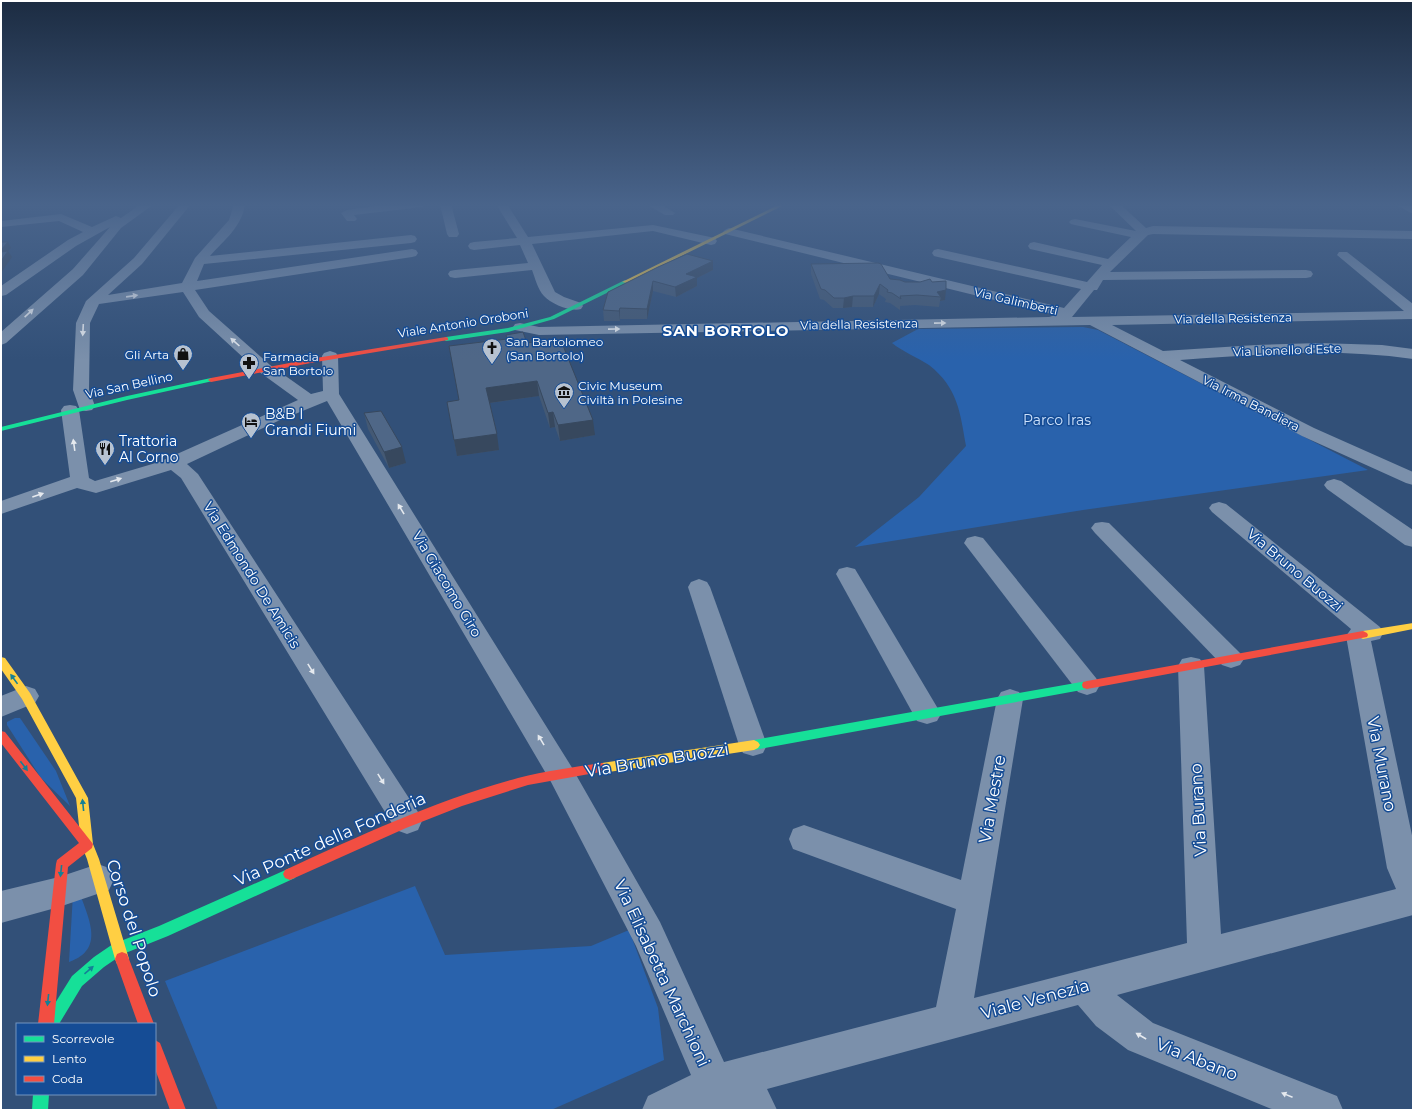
<svg xmlns="http://www.w3.org/2000/svg" width="1414" height="1111" viewBox="0 0 1414 1111" font-family="Montserrat,sans-serif">
<rect width="100%" height="100%" fill="#325078"/>
<g fill="#2962ac">
<path d="M 1083,327 L 1098,330 L 1368,470 L 1083,510 L 855,547 L 919,497 L 966,446 C 960,412 958,388 929,365 C 917,357 903,352 892,343 L 918,329 Z"/>
<path d="M 15,718 L 20,718 L 56,771 L 70,806 L 41,778 L 7,725 L 7,722 Z"/>
<path d="M 415,886 L 445,955 L 591,946 L 629,930 L 658,1008 L 664,1060 L 551,1110 L 218,1110 L 165,981 Z"/>
<path d="M 79,891 C 88,918 106,949 69,962 L 73,894 Z"/>
</g>
<g fill="none" stroke-linecap="round" stroke-linejoin="round">
<g fill="#7b90ab" fill-rule="evenodd">
<path d="M 141,204 L 154,204 L 121,228 L 83,275 L 6,343 L 1,345 L 1,332 L 73,269 L 110,227 L 76,246 L 6,295 L 1,296 L 1,286 L 68,240 L 83,232 L 59,221 L 1,227 L 1,221 L 61,214 L 92,227 L 116,216 L 121,218 Z"/>
<path d="M 180,204 L 191,204 L 142,264 L 108,295 L 182,283 L 195,258 L 229,220 L 234,204 L 245,204 C 242,227 224,240 210,256 L 411,235 L 415,236 L 417,239 L 415,242 L 411,243 L 204,264 L 197,281 L 412,249 L 416,250 L 418,253 L 416,256 L 412,257 L 195,290 L 209,311 L 270,365 L 311,394 L 323,391 L 322,356 L 324,353 L 330,351 L 336,353 L 338,356 L 339,394 L 571,766 L 660,922 L 724,1062 L 936,1007 L 956,909 L 793,849 L 789,839 L 793,829 L 804,825 L 961,880 L 997,699 L 1001,692 L 1010,689 L 1019,692 L 1023,699 L 974,998 L 1187,943 L 1178,666 L 1182,659 L 1191,657 L 1200,659 L 1204,666 L 1221,934 L 1396,889 L 1387,868 L 1346,636 L 1351,629 L 1212,512 L 1209,508 L 1212,504 L 1219,502 L 1226,504 L 1380,627 L 1383,633 L 1380,639 L 1371,641 L 1413,840 L 1413,915 L 1117,995 L 1153,1023 L 1337,1096 L 1343,1110 L 1274,1110 L 1128,1050 L 1096,1026 L 1078,1005 L 767,1089 L 777,1110 L 642,1110 L 648,1096 L 691,1075 L 636,946 L 551,782 L 327,401 L 278,421 L 187,464 L 198,474 L 418,812 L 422,821 L 418,830 L 407,834 L 396,830 L 181,478 L 171,470 L 96,493 L 77,488 L 1,514 L 1,501 L 70,477 L 61,410 L 64,406 L 70,405 L 76,406 L 79,410 L 89,478 L 95,481 L 159,462 L 298,400 L 258,371 L 199,317 L 183,292 L 99,304 L 90,323 L 89,390 L 95,406 L 92,410 L 86,411 L 80,410 L 73,390 L 76,323 L 86,301 L 134,258 Z"/>
<path d="M 391,204 L 427,204 L 422,207 L 354,215 L 357,219 L 355,221 L 347,221 L 341,213 L 347,210 Z"/>
<path d="M 440,204 L 451,204 L 459,234 L 457,237 L 449,237 L 447,234 Z"/>
<path d="M 496,204 L 507,204 L 528,237 L 653,225 L 715,238 L 717,241 L 715,244 L 711,245 L 653,231 L 532,244 L 555,292 L 564,297 L 581,303 L 583,306 L 581,309 C 571,312 551,304 544,296 C 538,290 535,278 532,270 L 455,278 L 450,277 L 448,274 L 450,271 L 455,270 L 528,263 L 520,245 L 474,250 L 470,249 L 468,246 L 470,243 L 474,242 L 517,238 Z"/>
<path d="M 646,204 L 660,204 L 675,213 L 673,215 L 665,215 Z"/>
<path d="M 1108,204 L 1120,204 L 1146,228 L 1153,226 L 1413,231 L 1413,239 L 1153,234 L 1148,235 L 1110,272 L 1306,270 L 1311,271 L 1313,274 L 1311,277 L 1306,278 L 1103,280 L 1097,290 L 1094,290 L 1072,317 L 1404,311 L 1337,255 L 1339,252 L 1347,252 L 1413,304 L 1413,319 L 1112,325 L 1163,351 L 1256,345 L 1319,343 L 1382,345 L 1413,349 L 1413,359 C 1335,348 1258,354 1180,360 L 1314,428 L 1413,472 L 1413,485 L 1406,483 L 1302,436 L 1090,325 L 539,335 L 515,330 L 513,327 L 515,324 L 520,323 L 539,327 L 1049,317 L 1056,315 L 725,234 L 723,232 L 725,230 L 729,228 L 1064,308 L 1081,289 L 938,257 L 934,256 L 932,253 L 934,250 L 938,249 L 1087,282 L 1102,265 L 1030,249 L 1028,246 L 1030,243 L 1034,242 L 1108,259 L 1131,237 L 1075,225 L 1071,224 L 1069,222 L 1071,220 L 1075,219 L 1136,231 Z"/>
<path d="M 1395,204 L 1409,204 L 1413,207 L 1413,214 Z"/>
<path d="M 1334,479 L 1341,481 L 1413,530 L 1413,547 L 1405,545 L 1327,489 L 1324,485 L 1327,481 Z"/>
<path d="M 1102,522 L 1109,523 L 1240,653 L 1244,659 L 1240,665 L 1231,668 L 1222,665 L 1095,533 L 1091,528 L 1095,523 Z"/>
<path d="M 975,536 L 983,538 L 1096,678 L 1100,685 L 1096,692 L 1087,695 L 1078,692 L 964,543 L 967,538 Z"/>
<path d="M 847,567 L 855,569 L 858,574 L 937,707 L 941,714 L 937,721 L 927,724 L 917,721 L 836,574 L 839,569 Z"/>
<path d="M 699,579 L 707,582 L 710,587 L 767,745 L 763,753 L 753,756 L 743,753 L 739,745 L 688,587 L 691,582 Z"/>
<path d="M 26,686 L 35,689 L 39,696 L 35,703 L 1,717 L 1,696 Z"/>
<path d="M 98,864 L 109,868 L 114,879 L 109,890 L 59,907 L 1,923 L 1,891 L 59,877 Z"/>
</g>
<g fill="#16e098" fill-rule="evenodd">
<path d="M 625,280 L 628,282 L 627,283 L 554,319 L 508,332 L 446,341 L 443,339 L 446,337 L 508,328 L 550,317 Z"/>
<path d="M 211,378 L 213,379 L 213,381 L 127,400 L 1,431 L 1,427 L 127,396 Z"/>
<path d="M 1087,681 L 1091,682 L 1092,685 L 1091,688 L 1087,689 L 754,750 L 750,748 L 748,745 L 750,742 L 754,740 Z"/>
<path d="M 290,868 L 295,870 L 297,874 L 295,878 L 168,936 L 123,954 L 104,967 L 82,986 L 59,1024 L 42,1024 L 72,976 L 94,957 L 113,944 L 159,926 Z"/>
<path d="M 33,1094 L 49,1094 L 48,1110 L 32,1110 Z"/>
</g>
<g fill="#ffcf43" fill-rule="evenodd">
<path d="M 780,204 L 786,204 L 627,283 L 622,282 Z"/>
<path d="M 1413,623 L 1413,629 L 1363,639 L 1359,637 L 1358,635 L 1359,633 L 1363,631 Z"/>
<path d="M 1,657 L 5,658 L 30,693 L 88,798 L 93,844 L 99,859 L 129,959 L 127,964 L 122,966 L 117,964 L 115,959 L 87,859 L 81,844 L 76,798 L 22,699 L 1,669 Z"/>
<path d="M 754,740 L 758,742 L 760,745 L 758,748 L 754,750 L 602,773 L 598,771 L 596,768 L 598,765 L 602,763 Z"/>
</g>
<g fill="#f24e42" fill-rule="evenodd">
<path d="M 446,337 L 448,338 L 448,340 L 316,362 L 211,382 L 208,380 L 211,378 L 316,358 Z"/>
<path d="M 1363,631 L 1367,633 L 1368,635 L 1367,637 L 1087,689 L 1083,688 L 1082,685 L 1083,682 L 1087,681 Z"/>
<path d="M 1,731 L 5,732 L 93,844 L 92,848 L 68,867 L 54,1024 L 38,1024 L 56,864 L 57,860 L 79,843 L 1,743 Z"/>
<path d="M 602,763 L 606,765 L 608,768 L 606,771 L 528,785 L 462,806 L 406,828 L 290,880 L 285,878 L 283,874 L 285,870 C 361,835 437,800 518,778 C 545,771 574,767 602,763 Z"/>
<path d="M 122,952 L 127,954 L 154,1024 L 138,1024 L 115,959 L 117,954 Z"/>
<path d="M 155,1040 L 160,1043 L 186,1110 L 170,1110 L 155,1069 Z"/>
</g>
</g>
<g fill="#445974">
<path d="M 713,261 L 713,270 L 697,278 L 697,286 L 676,297 L 653,291 L 647,319 L 620,319 L 620,321 L 604,321 L 603,310 L 608,292 Z"/>
<path d="M 811,264 L 905,282 L 920,282 L 945,300 L 940,301 L 939,307 L 915,305 L 900,306 L 900,310 L 890,303 L 885,302 L 886,299 L 879,294 L 873,307 L 852,307 L 843,308 L 833,308 L 824,300 L 820,299 L 811,274 Z"/>
<path d="M 506,335 L 527,343 L 595,435 L 560,441 L 555,427 L 550,428 L 539,396 L 490,403 L 499,450 L 457,456 L 454,440 L 459,400 L 506,339 Z"/>
<path d="M 364,413 L 406,463 L 389,468 L 368,429 Z"/>
</g>
<g fill="#37485e">
<path d="M 1,240 L 5,246 L 8,242 L 11,248 L 8,251 L 12,257 L 1,273 Z"/>
<path d="M 713,261 L 713,270 L 697,278 L 697,286 L 676,297 L 675,287 L 686,274 Z"/>
<path d="M 653,281 L 653,291 L 647,319 L 647,309 Z"/>
<path d="M 880,284 L 879,294 L 873,307 L 874,296 Z"/>
<path d="M 946,290 L 945,300 L 940,301 L 941,297 L 937,292 Z"/>
<path d="M 853,296 L 852,307 L 843,308 L 844,298 Z"/>
<path d="M 620,308 L 620,321 L 619,311 Z"/>
<path d="M 537,381 L 539,396 L 489,403 L 486,388 Z"/>
<path d="M 553,412 L 555,427 L 550,428 L 548,413 Z"/>
<path d="M 593,420 L 595,435 L 560,441 L 558,425 Z"/>
<path d="M 497,434 L 499,450 L 457,456 L 454,440 Z"/>
<path d="M 402,447 L 406,463 L 389,468 L 384,452 Z"/>
</g>
<g fill="#4f6787" stroke="#37485e">
<path d="M 1,242 L 8,242 L 1,250 Z"/>
<path d="M 8,251 L 1,261 L 1,252 Z"/>
<path d="M 687,254 L 713,261 L 686,274 L 697,277 L 675,287 L 653,281 L 647,309 L 620,308 L 619,311 L 603,310 L 608,292 L 658,267 Z"/>
<path d="M 878,263 L 881,264 L 890,279 L 900,280 L 905,282 L 920,282 L 930,279 L 932,282 L 946,281 L 946,290 L 937,292 L 941,297 L 917,295 L 900,296 L 901,299 L 892,293 L 887,292 L 888,290 L 880,284 L 874,296 L 853,296 L 844,298 L 834,298 L 825,290 L 821,289 L 811,264 Z"/>
<path d="M 523,332 L 527,343 L 554,339 L 555,343 L 562,343 L 593,420 L 558,425 L 553,412 L 548,413 L 537,381 L 486,388 L 497,434 L 454,440 L 447,402 L 459,400 L 449,346 L 507,339 L 506,335 Z"/>
<path d="M 381,411 L 402,447 L 384,452 L 364,413 Z"/>
</g>
<defs><path id="oneway-solid" d="M-6-.8H1V-3.2L6.5 0L1 3.2V.8H-6Z"/></defs>
<g fill="#e5e9ee">
<use href="#oneway-solid" transform="translate(132 296) rotate(-8)"/>
<use href="#oneway-solid" transform="translate(29 313) rotate(-43)"/>
<use href="#oneway-solid" transform="translate(940 323) rotate(-1)"/>
<use href="#oneway-solid" transform="translate(614 329) rotate(-1)"/>
<use href="#oneway-solid" transform="translate(83 330) rotate(93)"/>
<use href="#oneway-solid" transform="translate(235 342) rotate(-138)"/>
<use href="#oneway-solid" transform="translate(74 445) rotate(-98)"/>
<use href="#oneway-solid" transform="translate(116 480) rotate(-17)"/>
<use href="#oneway-solid" transform="translate(38 495) rotate(-19)"/>
<use href="#oneway-solid" transform="translate(401 509) rotate(-121)"/>
<use href="#oneway-solid" transform="translate(311 669) rotate(58)"/>
<use href="#oneway-solid" transform="translate(541 740) rotate(-121)"/>
<use href="#oneway-solid" transform="translate(381 779) rotate(58)"/>
<use href="#oneway-solid" transform="translate(1141 1036) rotate(-150)"/>
<use href="#oneway-solid" transform="translate(1287 1095) rotate(-158)"/>
</g>
<g fill="#158096">
<use href="#oneway-solid" transform="translate(14 679) rotate(-126)"/>
<use href="#oneway-solid" transform="translate(24 766) rotate(53)"/>
<use href="#oneway-solid" transform="translate(83 805) rotate(-96)"/>
<use href="#oneway-solid" transform="translate(61 871) rotate(96)"/>
<use href="#oneway-solid" transform="translate(89 970) rotate(-41)"/>
<use href="#oneway-solid" transform="translate(48 1000) rotate(96)"/>
</g>
<linearGradient id="sky" x2="0" y2="1"><stop stop-color="#1c2c42"/><stop offset="0.57" stop-color="#49648b"/><stop offset="1" stop-color="#49648b" stop-opacity="0"/></linearGradient>
<rect width="1414" height="360" fill="url(#sky)"/>
<defs>
<g id="church-pin" transform="scale(1)"><path d="M0 17L-7.5 6A9.5 9.5 0 1 1 7.5 6Z" fill="#b7c2d0" stroke="#154c95"/><path d="M-1.2-6h2.4v3.5h3.3v2.4h-3.3V6h-2.4V-.1h-3.3v-2.4h3.3Z" fill="#111"/></g>
<g id="shop-pin" transform="scale(1)"><path d="M0 17L-7.5 6A9.5 9.5 0 1 1 7.5 6Z" fill="#b7c2d0" stroke="#154c95"/><path d="M-5-2.5h2.3a2.7 3.5 0 0 1 5.4 0H5L5.5 6h-11ZM-1.5-2.5h3a1.5 2.3 0 0 0-3 0Z" fill="#111"/></g>
<g id="pharmacy-pin" transform="scale(1)"><path d="M0 17L-7.5 6A9.5 9.5 0 1 1 7.5 6Z" fill="#b7c2d0" stroke="#154c95"/><path d="M-2-6h4v4h4v4h-4v4h-4v-4h-4v-4h4Z" fill="#111"/></g>
<g id="museum-pin" transform="scale(1)"><path d="M0 17L-7.5 6A9.5 9.5 0 1 1 7.5 6Z" fill="#b7c2d0" stroke="#154c95"/><path d="M0-6L6-3V-2H-6V-3ZM-5-1h2V3h-2ZM-1-1h2V3h-2ZM3-1h2V3H3ZM-6 4H6V6H-6Z" fill="#111"/></g>
<g id="hotel-pin" transform="scale(1)"><path d="M0 17L-7.5 6A9.5 9.5 0 1 1 7.5 6Z" fill="#b7c2d0" stroke="#154c95"/><path d="M-6-4.5h1.5V1H6V5H4.5V3h-9V5H-6ZM-4 0a1.8 1.8 0 1 1 3.6 0ZM.5 0V-2.5h3Q6-2.5 6 0Z" fill="#111"/></g>
<g id="restaurant-pin" transform="scale(1)"><path d="M0 17L-7.5 6A9.5 9.5 0 1 1 7.5 6Z" fill="#b7c2d0" stroke="#154c95"/><path d="M-5-6h1v4h1v-4h1v4h1v-4h1v5L-1.5 .5V6h-2V.5L-5-1ZM5-6V6H3V1.5H1.5Q1.5-4 5-6Z" fill="#111"/></g>
</defs>
<g fill-rule="evenodd">
<use href="#church-pin" x="492" y="348"/>
<use href="#shop-pin" x="183" y="354"/>
<use href="#pharmacy-pin" x="249" y="363"/>
<use href="#museum-pin" x="564" y="392"/>
<use href="#hotel-pin" x="251" y="422"/>
<use href="#restaurant-pin" x="105" y="449"/>
</g>
<g text-anchor="middle" dominant-baseline="central" stroke-width="3" stroke-linejoin="round" paint-order="stroke">
<g font-size="12" fill="#fff" stroke="#154c95">
<text transform="translate(1016 301) rotate(13)">Via Galimberti</text>
<text transform="translate(1233 318) rotate(-1)">Via della Resistenza</text>
<text transform="translate(463 323) rotate(-9)">Viale Antonio Oroboni</text>
<text transform="translate(859 324) rotate(-1)">Via della Resistenza</text>
<text transform="translate(1287 350) rotate(-2)">Via Lionello d'Este</text>
<text transform="translate(129 385) rotate(-12)">Via San Bellino</text>
<text transform="translate(1251 403) rotate(27)">Via Irma Bandiera</text>
</g>
<g font-size="12" fill="#fff" stroke="#154c95" text-anchor="start">
<text x="506" y="341">San Bartolomeo<tspan x="506" dy="14">(San Bortolo)</tspan></text>
<text x="169" y="354" text-anchor="end">Gli Arta</text>
<text x="263" y="356">Farmacia<tspan x="263" dy="14">San Bortolo</tspan></text>
<text x="578" y="385">Civic Museum<tspan x="578" dy="14">Civiltà in Polesine</tspan></text>
</g>
<g font-size="14" fill="#fff" stroke="#154c95" text-anchor="start">
<text x="265" y="414">B&amp;B I<tspan x="265" dy="16">Grandi Fiumi</tspan></text>
<text x="119" y="441">Trattoria<tspan x="119" dy="16">Al Corno</tspan></text>
</g>
<g font-size="14" fill="#cde2fc" stroke="#154c95">
<text x="1057" y="420">Parco Iras</text>
</g>
<g font-size="14" fill="#fff" stroke="#154c95">
<text transform="translate(1295 570) rotate(40)">Via Bruno Buozzi</text>
<text transform="translate(252 575) rotate(58)">Via Edmondo De Amicis</text>
<text transform="translate(447 584) rotate(59)">Via Giacomo Giro</text>
</g>
<g font-size="15" font-weight="bold" letter-spacing="1" fill="#fff" stroke="#154c95">
<text x="726" y="330">SAN BORTOLO</text>
</g>
<g font-size="17" fill="#fff" stroke="#154c95">
<text transform="translate(657 760) rotate(-9)">Via Bruno Buozzi</text>
<text transform="translate(1382 764) rotate(79)">Via Murano</text>
<text transform="translate(992 799) rotate(-80)">Via Mestre</text>
<text transform="translate(1198 810) rotate(-93)">Via Burano</text>
<text transform="translate(330 839) rotate(-24)">Via Ponte della Fonderia</text>
<text transform="translate(134 928) rotate(72)">Corso del Popolo</text>
<text transform="translate(662 973) rotate(65)">Via Elisabetta Marchioni</text>
<text transform="translate(1035 999) rotate(-15)">Viale Venezia</text>
<text transform="translate(1197 1059) rotate(22)">Via Abano</text>
</g>
</g>
<rect width="1414" height="1111" fill="none" stroke="#ffffff" stroke-width="4"/>
<rect x="16" y="1023" width="140" height="72" fill="#154c95" stroke="#7394bf"/>
<rect x="24" y="1036" width="20" height="6" fill="#16e098" stroke="#7394bf"/>
<text x="52" y="1043" font-size="12" fill="#ffffff">Scorrevole</text>
<rect x="24" y="1056" width="20" height="6" fill="#ffcf43" stroke="#7394bf"/>
<text x="52" y="1063" font-size="12" fill="#ffffff">Lento</text>
<rect x="24" y="1076" width="20" height="6" fill="#f24e42" stroke="#7394bf"/>
<text x="52" y="1083" font-size="12" fill="#ffffff">Coda</text>
</svg>
